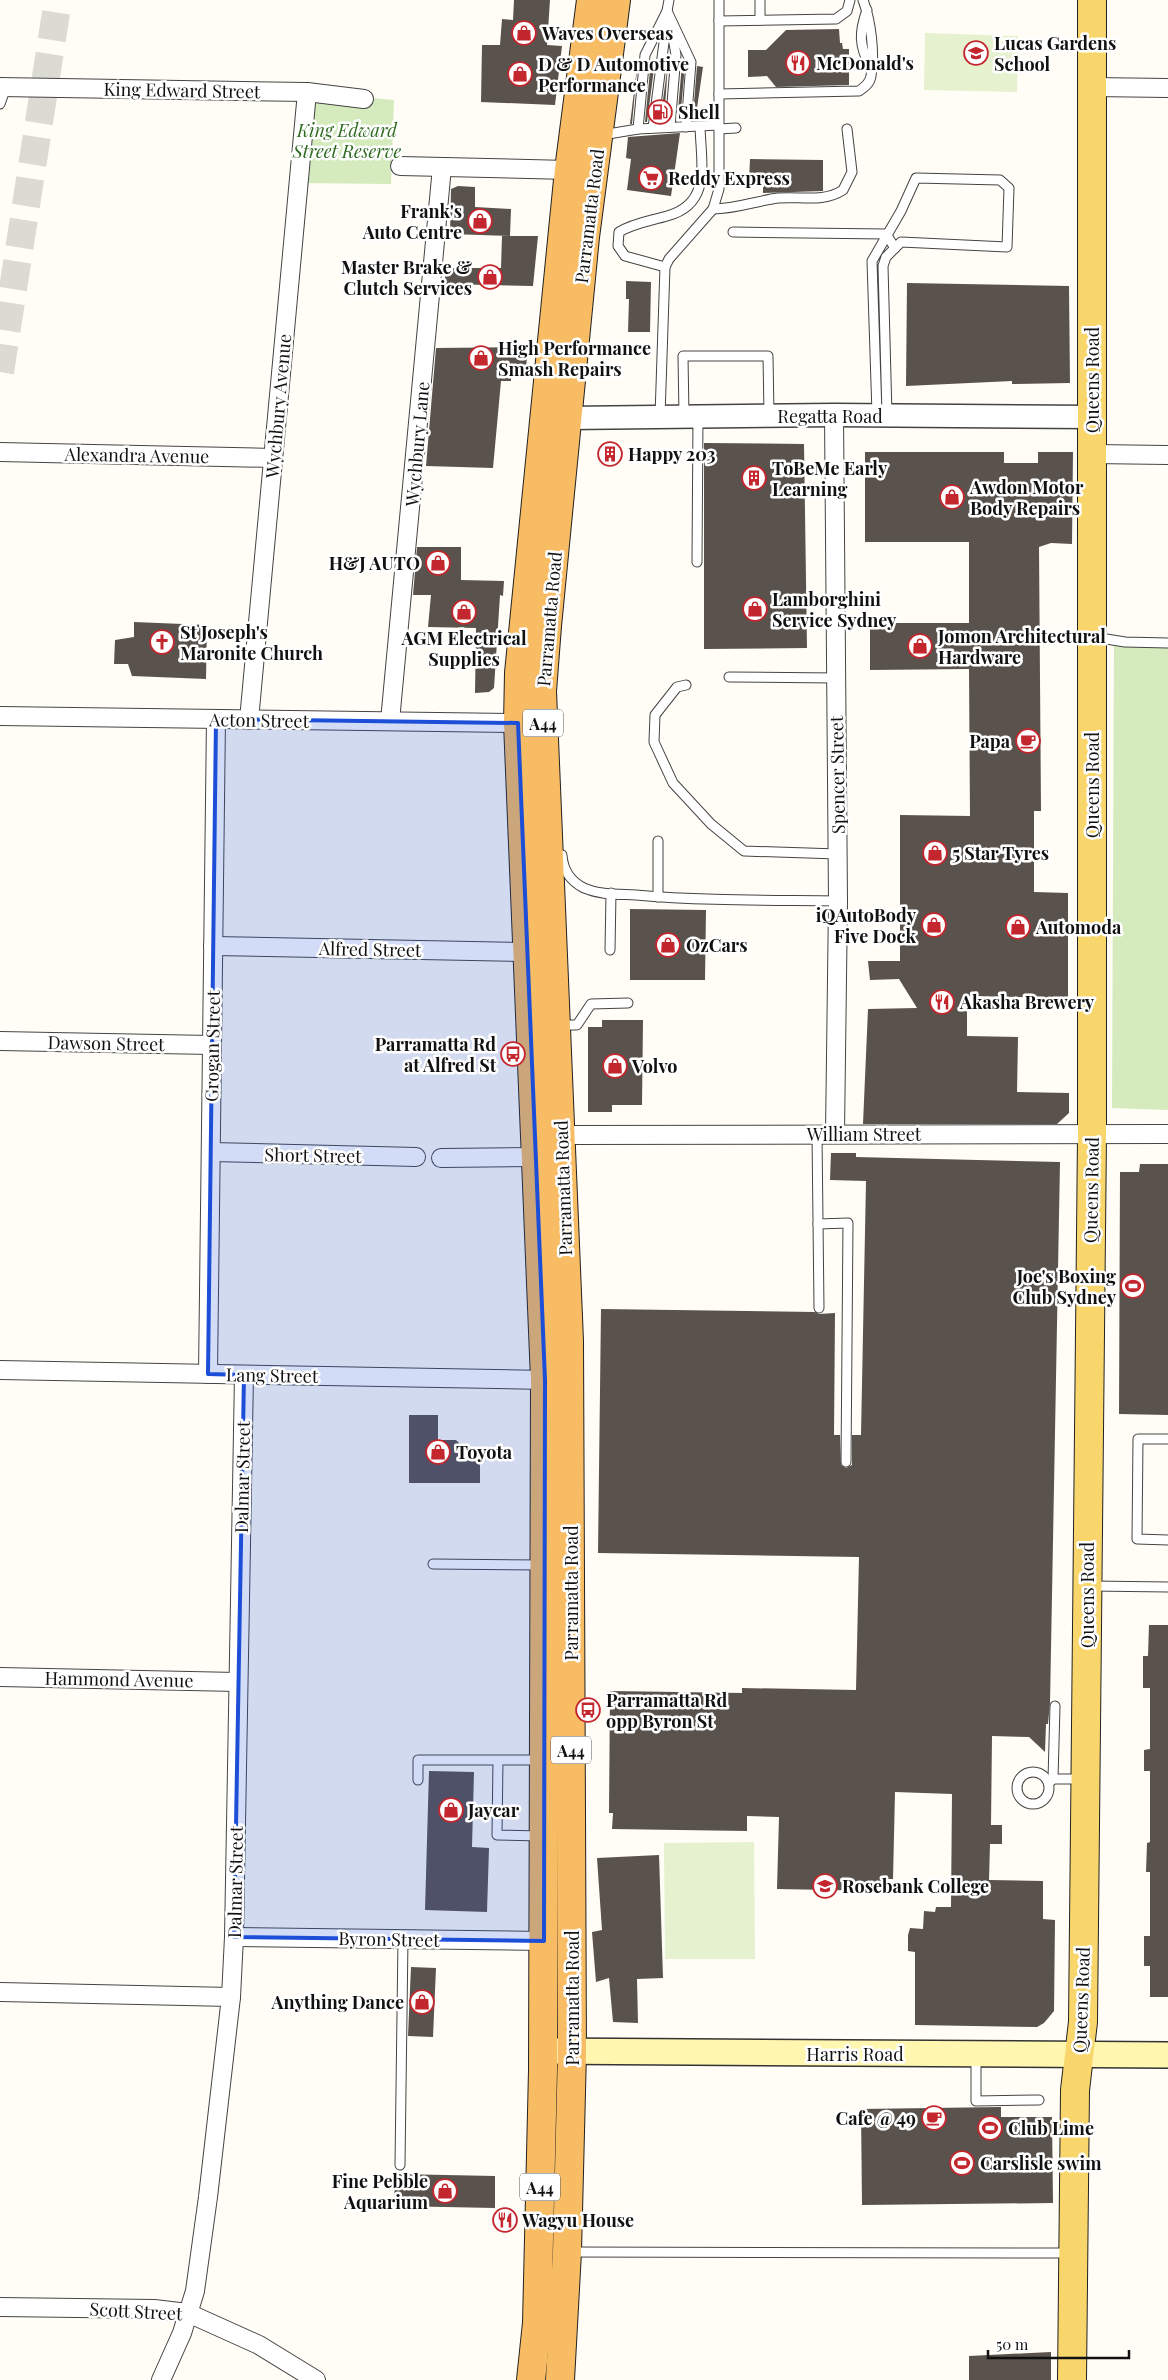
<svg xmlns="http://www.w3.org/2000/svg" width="1168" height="2380" viewBox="0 0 1168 2380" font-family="'Playfair Display',serif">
<rect width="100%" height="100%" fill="#fffdf5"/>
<g fill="#d5ebbd">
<path d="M 307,92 L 394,100 L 391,184 L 299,183 Z"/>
<path d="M 1114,637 L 1168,638 L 1168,1110 L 1112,1108 Z"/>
</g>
<g fill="#e6f2cf">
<path d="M 925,33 L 1018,36 L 1017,92 L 924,90 Z"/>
<path d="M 754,1842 L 755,1959 L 665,1959 L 664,1843 Z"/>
</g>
<g fill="#5a524d">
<path d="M 514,0 L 550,0 L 547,45 L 562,46 L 555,105 L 481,102 L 482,45 L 500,45 L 502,19 L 513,20 Z"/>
<path d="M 839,29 L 840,43 L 842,43 L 843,49 L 849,49 L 849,85 L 776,87 L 767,76 L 748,77 L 748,50 L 766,50 L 786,30 Z"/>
<path d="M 638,59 L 632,124 L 630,124 Z"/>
<path d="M 651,60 L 655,61 L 647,122 L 645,122 Z"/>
<path d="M 668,63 L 664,121 L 660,122 Z"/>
<path d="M 682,64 L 685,65 L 680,121 L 677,121 Z"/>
<path d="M 697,66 L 703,67 L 696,115 L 693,115 Z"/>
<path d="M 680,133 L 671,196 L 627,190 L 631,159 L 626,158 L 628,137 Z"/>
<path d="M 750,159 L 823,160 L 823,191 L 763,193 L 763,182 L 749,182 Z"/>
<path d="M 458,186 L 475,187 L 475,207 L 511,209 L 510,236 L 450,234 L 451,189 Z"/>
<path d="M 502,236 L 538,236 L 533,286 L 445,284 L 445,268 L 501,268 Z"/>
<path d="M 626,281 L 651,282 L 650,332 L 628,332 L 629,299 L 626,299 Z"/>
<path d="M 907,283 L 1069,286 L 1070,383 L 1012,384 L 1012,381 L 906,386 Z"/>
<path d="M 528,347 L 526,368 L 511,367 L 511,381 L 501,381 L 493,468 L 426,466 L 436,348 Z"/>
<path d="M 704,443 L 804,444 L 807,648 L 704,649 Z"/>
<path d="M 865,452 L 1004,452 L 1004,463 L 1038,463 L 1038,452 L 1073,452 L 1072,544 L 1051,543 L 1039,547 L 1041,811 L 1034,811 L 1034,892 L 1068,893 L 1068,998 L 967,996 L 967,1036 L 1018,1037 L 1017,1092 L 1069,1093 L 1069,1113 L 1057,1124 L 863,1124 L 868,1009 L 917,1008 L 899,979 L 870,980 L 868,961 L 900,961 L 900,815 L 970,816 L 969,669 L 870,670 L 870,623 L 969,623 L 969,542 L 865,542 Z"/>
<path d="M 417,547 L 461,547 L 461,580 L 504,581 L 503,596 L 500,595 L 494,688 L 489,692 L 475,693 L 476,628 L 428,627 L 431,595 L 413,595 Z"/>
<path d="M 134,622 L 207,625 L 206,679 L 132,676 L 128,664 L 114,664 L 115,640 L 134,637 Z"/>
<path d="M 630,909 L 706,910 L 705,980 L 630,980 Z"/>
<path d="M 602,1020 L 643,1020 L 642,1105 L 612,1105 L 612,1112 L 588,1112 L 588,1027 L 602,1027 Z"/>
<path d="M 831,1153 L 856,1153 L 856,1157 L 1060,1162 L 1050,1703 L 1048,1724 L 1046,1724 L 1045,1752 L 1029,1737 L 992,1736 L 991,1825 L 1002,1825 L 1002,1844 L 990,1844 L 989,1880 L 1043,1881 L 1043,1919 L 1055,1920 L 1054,2011 L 1044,2023 L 1037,2027 L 915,2025 L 915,1952 L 908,1951 L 908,1935 L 910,1928 L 923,1929 L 924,1911 L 935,1912 L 936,1907 L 951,1907 L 952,1794 L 895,1792 L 893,1879 L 882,1879 L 882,1891 L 777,1889 L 779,1817 L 747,1816 L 747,1831 L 612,1829 L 613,1813 L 609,1813 L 610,1691 L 742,1693 L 742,1688 L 856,1690 L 859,1557 L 598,1553 L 601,1309 L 815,1312 L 819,1314 L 835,1313 L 834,1435 L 840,1435 L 841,1465 L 846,1468 L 852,1465 L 852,1435 L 861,1435 L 866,1181 L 830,1180 Z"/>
<path d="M 1140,1164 L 1168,1164 L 1168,1415 L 1119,1414 L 1120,1172 L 1139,1172 Z"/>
<path d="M 409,1415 L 438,1415 L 438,1440 L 456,1440 L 480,1464 L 480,1483 L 409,1483 Z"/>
<path d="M 1149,1625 L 1168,1625 L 1168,1997 L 1150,1997 L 1150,1966 L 1144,1966 L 1144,1936 L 1150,1936 L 1150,1872 L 1146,1872 L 1147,1843 L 1150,1842 L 1150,1771 L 1144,1771 L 1144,1750 L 1150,1749 L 1150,1688 L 1143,1688 L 1143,1656 L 1148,1656 Z"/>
<path d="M 429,1771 L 474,1772 L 472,1847 L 489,1848 L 487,1912 L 425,1910 Z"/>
<path d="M 659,1855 L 663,1978 L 637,1979 L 638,2023 L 613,2022 L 609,1978 L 596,1982 L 592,1932 L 602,1930 L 597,1858 Z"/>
<path d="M 411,1967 L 436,1968 L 433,2037 L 408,2036 Z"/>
<path d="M 1001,2107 L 1001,2117 L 1052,2117 L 1053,2203 L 862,2205 L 861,2109 Z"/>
<path d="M 395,2174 L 495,2176 L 495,2208 L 394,2206 Z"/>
<path d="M 1051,2352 L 1051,2380 L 969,2380 L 969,2356 Z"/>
</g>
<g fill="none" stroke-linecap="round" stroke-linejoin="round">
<path stroke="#dbdad3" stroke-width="28" stroke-dasharray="28 14" stroke-linecap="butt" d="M 0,372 L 58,0"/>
<g stroke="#444" stroke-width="11">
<g id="service">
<path d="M 760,0 L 760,20"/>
<path d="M 867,10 C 859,32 859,46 870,66"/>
<path d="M 667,11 L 691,62 L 686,127"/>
<path d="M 719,21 L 836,19 L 847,11 L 850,0"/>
<path d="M 719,94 L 859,91 C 865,87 870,83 871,76 C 875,54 871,21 863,0"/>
<path d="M 0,104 L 6,87"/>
<path d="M 670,127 L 676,55 L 671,26"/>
<path d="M 653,128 L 667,19"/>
<path d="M 638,129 L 645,55 L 667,11 L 669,0"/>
<path d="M 719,129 L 736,128"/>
<path d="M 602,135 L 638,129 L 719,125"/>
<path d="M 713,209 C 736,209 756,201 778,198 C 801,196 823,203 843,190 L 852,172 L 847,129"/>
<path d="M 733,232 L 886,234 L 895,248"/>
<path d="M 665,267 L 625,256 L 618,246 L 619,232 C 634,223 650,221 667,216 C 712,204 701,163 700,126"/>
<path d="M 877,414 L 872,261 L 901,211 L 916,178 L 1000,180 L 1009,188 L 1007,247 L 901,242 L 886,257 L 883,266 L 887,415"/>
<path d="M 660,416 L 665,267 L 669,259 L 713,209 L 719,189 L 719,0"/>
<path d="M 684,416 L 683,356 L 768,356 L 769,415"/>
<path d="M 697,562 L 698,417"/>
<path d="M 1094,637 L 1125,642 L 1168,643"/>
<path d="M 729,677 L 835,678"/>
<path d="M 686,685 L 677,687 L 655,715 L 654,742 L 673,783 L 711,824 L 744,851 L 838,854"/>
<path d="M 658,841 L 658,897"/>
<path d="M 562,855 C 563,870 570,881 584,888 C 600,895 619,894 636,895 C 703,901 771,900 838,901"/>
<path d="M 610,950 L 611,893"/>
<path d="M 559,1025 L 577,1025 L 591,1004 L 628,1003"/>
<path d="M 817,1134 L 819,1308"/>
<path d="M 818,1224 L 848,1223 L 846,1462"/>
<path d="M 1168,1439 L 1138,1439 L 1137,1539 L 1168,1540"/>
<path d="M 433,1564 L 542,1565"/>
<path d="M 1091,1586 L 1168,1587"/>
<path d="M 498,1761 L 497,1835 L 541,1836"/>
<circle cx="1033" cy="1788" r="16"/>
<path d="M 1053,1779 L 1055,1706"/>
<path d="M 418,1780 L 418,1760 L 541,1760"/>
<path d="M 1050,1782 L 1053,1779 L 1081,1779"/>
<path d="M 976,2055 L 976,2101 L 1039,2100"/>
<path d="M 400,2165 L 403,1939"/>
<path d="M 569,2252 L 1071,2253"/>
</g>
</g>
<g stroke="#444" stroke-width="20">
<g id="minor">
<path d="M 0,87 L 307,92 L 364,99"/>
<path d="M 1092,87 L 1168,88"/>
<path d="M 400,166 L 569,170"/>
<path d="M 834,415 L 838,901 L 835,1134"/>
<path d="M 0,452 L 273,458"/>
<path d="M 1092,454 L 1168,455"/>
<path d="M 0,716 L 518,723"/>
<path d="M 249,720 L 307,92"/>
<path d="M 390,721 L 442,167"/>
<path d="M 213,946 L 527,952"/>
<path d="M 0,1041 L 211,1045"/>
<path d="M 561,1135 L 1168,1134"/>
<path d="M 211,1152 L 416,1157"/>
<path d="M 441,1158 L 537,1157"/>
<path d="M 0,1370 L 545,1380"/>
<path d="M 208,1374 L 216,719"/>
<path d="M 0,1677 L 237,1682"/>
<path d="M 234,1937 L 544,1941"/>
<path d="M 0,1992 L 231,1997"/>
<path d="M 0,2307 L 154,2309 L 188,2313 L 259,2345 L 316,2380"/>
<path d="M 161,2380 L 182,2333 L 195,2291 L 208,2197 L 231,1997 L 234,1937 L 244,1375"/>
</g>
</g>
<g stroke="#444" stroke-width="25">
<path id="tertiary" d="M 568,418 L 834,415 L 1092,417"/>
</g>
<g stroke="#333" stroke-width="28">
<path id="secondary" d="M 543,2051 L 1168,2055"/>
</g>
<g stroke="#222" stroke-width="30">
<path id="primary" d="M 1072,2380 L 1075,2090 L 1083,2022 L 1092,1136 L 1092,0"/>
</g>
<g stroke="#222" stroke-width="30">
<g id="trunk">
<path d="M 531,2380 L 537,2323 L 543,2070 L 545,1380 L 518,723 L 519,673 L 569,170 L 591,0"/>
<path d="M 560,2380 L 567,2252 L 572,2052 L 569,1341 L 542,691 L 547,626 L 585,237 L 616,0"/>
</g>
</g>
<use href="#service" stroke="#fff" stroke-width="9"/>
<use href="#minor" stroke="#fff" stroke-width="18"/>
<use href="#tertiary" stroke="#fff" stroke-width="22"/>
<use href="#secondary" stroke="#fff6b0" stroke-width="25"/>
<use href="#primary" stroke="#f9d66b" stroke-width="28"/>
<use href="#trunk" stroke="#f7bc64" stroke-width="28"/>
</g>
<path fill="#1d4ed8" fill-opacity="0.2" stroke="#1d4ed8" stroke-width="4" stroke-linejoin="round" d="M 216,719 L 518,723 L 545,1380 L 544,1941 L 234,1937 L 244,1375 L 208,1374 Z"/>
<defs>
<g id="shop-ring" transform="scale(1.25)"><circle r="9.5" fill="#fff" stroke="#c4262e" stroke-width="1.5"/><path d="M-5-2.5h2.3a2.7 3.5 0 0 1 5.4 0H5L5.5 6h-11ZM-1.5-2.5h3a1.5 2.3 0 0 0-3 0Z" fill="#c4262e"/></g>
<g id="school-ring" transform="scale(1.25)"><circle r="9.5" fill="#fff" stroke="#c4262e" stroke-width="1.5"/><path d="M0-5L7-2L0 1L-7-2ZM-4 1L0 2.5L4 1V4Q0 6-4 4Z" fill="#c4262e"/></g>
<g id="restaurant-ring" transform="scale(1.25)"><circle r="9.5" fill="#fff" stroke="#c4262e" stroke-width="1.5"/><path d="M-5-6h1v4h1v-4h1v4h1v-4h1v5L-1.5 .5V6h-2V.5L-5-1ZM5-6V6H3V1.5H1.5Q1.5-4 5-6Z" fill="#c4262e"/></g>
<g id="fuel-ring" transform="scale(1.25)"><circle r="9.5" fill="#fff" stroke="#c4262e" stroke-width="1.5"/><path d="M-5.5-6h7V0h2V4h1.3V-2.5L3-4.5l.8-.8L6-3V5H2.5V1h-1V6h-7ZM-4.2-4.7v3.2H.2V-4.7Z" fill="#c4262e"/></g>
<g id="supermarket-ring" transform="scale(1.25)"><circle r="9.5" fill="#fff" stroke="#c4262e" stroke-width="1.5"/><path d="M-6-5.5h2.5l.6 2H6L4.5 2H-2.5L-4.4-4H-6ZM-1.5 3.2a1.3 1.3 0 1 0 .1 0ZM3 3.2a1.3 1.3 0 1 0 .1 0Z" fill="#c4262e"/></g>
<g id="building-ring" transform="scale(1.25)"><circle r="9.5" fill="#fff" stroke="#c4262e" stroke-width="1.5"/><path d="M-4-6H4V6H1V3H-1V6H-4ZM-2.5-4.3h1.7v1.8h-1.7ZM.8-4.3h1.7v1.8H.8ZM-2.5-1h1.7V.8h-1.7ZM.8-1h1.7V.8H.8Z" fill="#c4262e"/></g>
<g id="church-ring" transform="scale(1.25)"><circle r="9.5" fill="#fff" stroke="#c4262e" stroke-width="1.5"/><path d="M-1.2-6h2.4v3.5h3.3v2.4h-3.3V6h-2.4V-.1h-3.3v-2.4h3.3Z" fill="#c4262e"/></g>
<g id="cafe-ring" transform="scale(1.25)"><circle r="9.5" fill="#fff" stroke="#c4262e" stroke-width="1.5"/><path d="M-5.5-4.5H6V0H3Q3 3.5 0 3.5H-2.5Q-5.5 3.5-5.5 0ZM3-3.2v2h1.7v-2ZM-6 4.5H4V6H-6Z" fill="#c4262e"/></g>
<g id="bus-ring" transform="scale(1.25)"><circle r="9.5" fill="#fff" stroke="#c4262e" stroke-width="1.5"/><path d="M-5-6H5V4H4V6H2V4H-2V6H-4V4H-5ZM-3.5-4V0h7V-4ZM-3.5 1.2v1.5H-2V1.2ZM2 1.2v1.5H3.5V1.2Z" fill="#c4262e"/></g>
<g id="stadium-ring" transform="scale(1.25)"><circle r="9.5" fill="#fff" stroke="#c4262e" stroke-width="1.5"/><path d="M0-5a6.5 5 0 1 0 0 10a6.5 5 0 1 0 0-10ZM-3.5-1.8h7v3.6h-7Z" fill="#c4262e"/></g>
</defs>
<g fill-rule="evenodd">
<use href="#shop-ring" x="524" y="33"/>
<use href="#school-ring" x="976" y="53"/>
<use href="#restaurant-ring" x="798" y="63"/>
<use href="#shop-ring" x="520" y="74"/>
<use href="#fuel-ring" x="660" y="112"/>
<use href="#supermarket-ring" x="651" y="178"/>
<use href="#shop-ring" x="480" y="221"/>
<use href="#shop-ring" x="490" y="277"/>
<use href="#shop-ring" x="481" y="358"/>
<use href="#building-ring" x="610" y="454"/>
<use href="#building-ring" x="754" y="478"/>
<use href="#shop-ring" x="952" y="497"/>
<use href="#shop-ring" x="438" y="563"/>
<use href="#shop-ring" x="755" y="609"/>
<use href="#shop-ring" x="464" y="612"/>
<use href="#church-ring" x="162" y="642"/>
<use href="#shop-ring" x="920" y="646"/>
<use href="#cafe-ring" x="1028" y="741"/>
<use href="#shop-ring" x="935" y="853"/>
<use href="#shop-ring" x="934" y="925"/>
<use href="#shop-ring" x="1018" y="927"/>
<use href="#shop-ring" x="668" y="945"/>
<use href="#restaurant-ring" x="942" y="1002"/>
<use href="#bus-ring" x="513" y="1054"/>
<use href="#shop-ring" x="615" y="1066"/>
<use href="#stadium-ring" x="1133" y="1286"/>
<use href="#shop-ring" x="438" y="1452"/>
<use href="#bus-ring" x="588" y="1710"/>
<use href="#shop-ring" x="451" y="1810"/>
<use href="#school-ring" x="825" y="1886"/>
<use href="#shop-ring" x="422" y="2002"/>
<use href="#cafe-ring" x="934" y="2118"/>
<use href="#stadium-ring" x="990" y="2128"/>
<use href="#stadium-ring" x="962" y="2163"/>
<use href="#shop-ring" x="445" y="2191"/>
<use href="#restaurant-ring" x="505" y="2220"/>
</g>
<g text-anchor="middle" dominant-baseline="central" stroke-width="5" stroke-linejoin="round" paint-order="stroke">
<g fill="#fff" stroke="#585858" stroke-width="1">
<rect x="523" y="709.5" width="40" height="27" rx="4"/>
<rect x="551" y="1736.5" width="40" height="27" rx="4"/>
<rect x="520" y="2173.5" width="40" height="27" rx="4"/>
</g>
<g font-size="16" font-weight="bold" fill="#111">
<text x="543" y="723">A44</text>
<text x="571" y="1750">A44</text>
<text x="540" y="2187">A44</text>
</g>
<g font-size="18" font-weight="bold" fill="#111" stroke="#fff" text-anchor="start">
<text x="542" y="33">Waves Overseas</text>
<text x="994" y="43">Lucas Gardens<tspan x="994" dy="21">School</tspan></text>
<text x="816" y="63">McDonald's</text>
<text x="538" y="64">D &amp; D Automotive<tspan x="538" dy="21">Performance</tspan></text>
<text x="678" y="112">Shell</text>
<text x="668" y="178">Reddy Express</text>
<text x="462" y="211" text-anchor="end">Frank's<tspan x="462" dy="21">Auto Centre</tspan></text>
<text x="472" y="267" text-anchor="end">Master Brake &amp;<tspan x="472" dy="21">Clutch Services</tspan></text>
<text x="498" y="348">High Performance<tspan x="498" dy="21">Smash Repairs</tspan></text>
<text x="628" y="454">Happy 203</text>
<text x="772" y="468">ToBeMe Early<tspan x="772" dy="21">Learning</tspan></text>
<text x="970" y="487">Awdon Motor<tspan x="970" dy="21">Body Repairs</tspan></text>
<text x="420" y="563" text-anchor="end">H&amp;J AUTO</text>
<text x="772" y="599">Lamborghini<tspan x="772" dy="21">Service Sydney</tspan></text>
<text x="180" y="632">St Joseph's<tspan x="180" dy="21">Maronite Church</tspan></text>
<text x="938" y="636">Jomon Architectural<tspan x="938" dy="21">Hardware</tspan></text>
<text x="464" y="638" text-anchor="middle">AGM Electrical<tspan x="464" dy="21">Supplies</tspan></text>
<text x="1010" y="741" text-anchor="end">Papa</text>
<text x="952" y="853">5 Star Tyres</text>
<text x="916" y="915" text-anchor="end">iQAutoBody<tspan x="916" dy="21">Five Dock</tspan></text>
<text x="1036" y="927">Automoda</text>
<text x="686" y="945">OzCars</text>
<text x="960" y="1002">Akasha Brewery</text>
<text x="496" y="1044" text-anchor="end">Parramatta Rd<tspan x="496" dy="21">at Alfred St</tspan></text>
<text x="632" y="1066">Volvo</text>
<text x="1116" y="1276" text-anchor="end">Joe's Boxing<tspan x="1116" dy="21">Club Sydney</tspan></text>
<text x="456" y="1452">Toyota</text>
<text x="606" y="1700">Parramatta Rd<tspan x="606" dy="21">opp Byron St</tspan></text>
<text x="468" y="1810">Jaycar</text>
<text x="842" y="1886">Rosebank College</text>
<text x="404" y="2002" text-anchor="end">Anything Dance</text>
<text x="916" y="2118" text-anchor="end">Cafe @ 49</text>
<text x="1008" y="2128">Club Lime</text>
<text x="980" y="2163">Carslisle swim</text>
<text x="428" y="2181" text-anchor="end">Fine Pebble<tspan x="428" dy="21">Aquarium</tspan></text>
<text x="522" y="2220">Wagyu House</text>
</g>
<g font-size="18" fill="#111" stroke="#fff">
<text transform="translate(182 90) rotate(1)">King Edward Street</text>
<text transform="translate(589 216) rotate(-83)">Parramatta Road</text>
<text transform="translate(1092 380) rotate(-90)">Queens Road</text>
<text transform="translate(278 406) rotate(-85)">Wychbury Avenue</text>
<text x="830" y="416">Regatta Road</text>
<text transform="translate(417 444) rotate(-85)">Wychbury Lane</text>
<text transform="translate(137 455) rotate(1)">Alexandra Avenue</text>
<text transform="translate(549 619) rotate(-85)">Parramatta Road</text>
<text transform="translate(259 720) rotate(1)">Acton Street</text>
<text transform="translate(837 775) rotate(-91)">Spencer Street</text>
<text transform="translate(1092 785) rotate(-90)">Queens Road</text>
<text transform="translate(370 949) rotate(1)">Alfred Street</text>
<text transform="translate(106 1043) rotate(1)">Dawson Street</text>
<text transform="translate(212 1046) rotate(-89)">Grogan Street</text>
<text x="864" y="1134">William Street</text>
<text transform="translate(313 1155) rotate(1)">Short Street</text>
<text transform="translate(563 1188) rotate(-92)">Parramatta Road</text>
<text transform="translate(1091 1190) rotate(-89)">Queens Road</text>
<text transform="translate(272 1375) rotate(1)">Lang Street</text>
<text transform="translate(242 1477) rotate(-89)">Dalmar Street</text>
<text transform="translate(571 1593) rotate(-90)">Parramatta Road</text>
<text transform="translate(1087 1595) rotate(-90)">Queens Road</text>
<text transform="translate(119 1679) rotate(1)">Hammond Avenue</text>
<text transform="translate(235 1882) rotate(-89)">Dalmar Street</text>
<text transform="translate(389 1939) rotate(1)">Byron Street</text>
<text transform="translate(572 1998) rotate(-90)">Parramatta Road</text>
<text transform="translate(1081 2000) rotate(-88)">Queens Road</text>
<text x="855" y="2054">Harris Road</text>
<text transform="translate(136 2311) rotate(3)">Scott Street</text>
</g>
<g font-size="18" font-style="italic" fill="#2f6b1f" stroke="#fff">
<text x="347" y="130">King Edward<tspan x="347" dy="21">Street Reserve</tspan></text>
</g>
</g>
<path d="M988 2350v8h141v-8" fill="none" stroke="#111111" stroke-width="2.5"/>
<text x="996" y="2350" font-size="15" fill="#111111" stroke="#ffffff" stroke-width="4" paint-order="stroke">50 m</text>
</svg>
